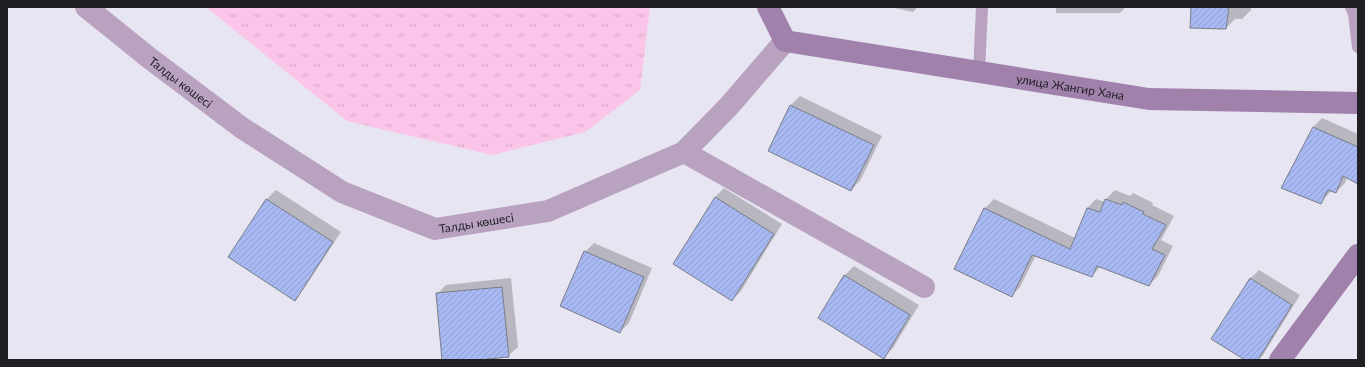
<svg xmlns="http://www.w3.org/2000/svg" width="1365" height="367" viewBox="0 0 1365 367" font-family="Lato,sans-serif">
<defs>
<pattern id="grass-tufts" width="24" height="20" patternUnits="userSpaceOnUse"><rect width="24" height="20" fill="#fbc5e9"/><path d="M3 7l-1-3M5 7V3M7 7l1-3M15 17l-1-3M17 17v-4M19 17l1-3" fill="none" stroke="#d7a9c8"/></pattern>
<pattern id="building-hatch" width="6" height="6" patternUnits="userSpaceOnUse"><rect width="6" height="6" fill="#a8b8f2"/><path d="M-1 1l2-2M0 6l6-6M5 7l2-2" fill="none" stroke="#909ecf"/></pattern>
</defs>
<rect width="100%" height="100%" fill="#e7e5f1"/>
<path fill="url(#grass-tufts)" d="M 206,7 L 650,7 L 640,90 L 585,132 L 492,155 L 347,121 Z"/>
<g fill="#0003">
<path d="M 890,7 L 918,7 L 913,12 Z"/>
<path d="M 1056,7 L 1126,7 L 1120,13 L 1056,13 Z"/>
<path d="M 1192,7 L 1251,7 L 1251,10 L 1242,19 L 1235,19 L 1226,28 Z"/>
<path d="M 800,96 L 882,136 L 860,181 L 851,190 L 769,150 L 791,105 Z"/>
<path d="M 1322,118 L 1358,134 L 1358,182 L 1347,177 L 1345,183 L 1336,192 L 1332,190 L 1320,203 L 1313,127 Z"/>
<path d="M 724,188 L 782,224 L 741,291 L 732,300 L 715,197 Z"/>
<path d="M 276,190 L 341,232 L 303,290 L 294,299 L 229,257 L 267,199 Z"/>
<path d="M 1115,190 L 1130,196 L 1133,193 L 1153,203 L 1152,205 L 1174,216 L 1161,240 L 1173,246 L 1158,276 L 1149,285 L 1101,266 L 1092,276 L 1036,255 L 1020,287 L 1011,296 L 955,269 L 985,208 L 994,199 L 1075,238 L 1087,208 L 1096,199 L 1105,202 L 1106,199 Z"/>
<path d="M 594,243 L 652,268 L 629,323 L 620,332 L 585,252 Z"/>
<path d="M 854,266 L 919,305 L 893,348 L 884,357 L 820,318 L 845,275 Z"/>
<path d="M 1259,270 L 1300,295 L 1263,355 L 1258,360 L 1247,360 L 1250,279 Z"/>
<path d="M 511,278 L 518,347 L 508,356 L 468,360 L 443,360 L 437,294 L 446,285 Z"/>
</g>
<g fill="url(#building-hatch)" stroke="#797d87">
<path d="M 1191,7 L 1229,7 L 1226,29 L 1190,28 Z"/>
<path d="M 790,105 L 874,145 L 851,191 L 768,151 Z"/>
<path d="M 1313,127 L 1358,147 L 1358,184 L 1343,176 L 1336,193 L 1328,190 L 1321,204 L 1281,188 Z"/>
<path d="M 715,197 L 774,234 L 732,301 L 673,264 Z"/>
<path d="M 266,199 L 333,242 L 295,301 L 228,257 Z"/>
<path d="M 1105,199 L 1122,205 L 1123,202 L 1144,212 L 1143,214 L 1166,225 L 1152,249 L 1165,255 L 1149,286 L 1097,266 L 1092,277 L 1032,255 L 1012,297 L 954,269 L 984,208 L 1070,249 L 1087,208 L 1100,212 Z"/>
<path d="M 584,251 L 644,277 L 620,333 L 560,306 Z"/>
<path d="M 844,275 L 910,315 L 884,359 L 818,318 Z"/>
<path d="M 1250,278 L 1292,305 L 1258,360 L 1245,360 L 1211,339 Z"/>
<path d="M 502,287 L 509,357 L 478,360 L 442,360 L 436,293 Z"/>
</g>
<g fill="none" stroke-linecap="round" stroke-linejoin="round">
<g stroke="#b8a2c0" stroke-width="12">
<path d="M 1351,7 L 1354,14 L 1358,47"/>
<path d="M 979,72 L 982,7"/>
</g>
<g stroke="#b8a2c0" stroke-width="22">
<path id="s1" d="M 86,7 L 148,57 L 242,128 L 342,192 L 435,229 L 548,211 L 684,152 L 729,106 L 785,41"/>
<path d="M 684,152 L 924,287"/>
</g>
<g stroke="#a081ac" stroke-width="22">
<path id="s2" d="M 768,7 L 785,41 L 1149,99 L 1358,103"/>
<path d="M 1280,360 L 1358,255"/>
</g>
</g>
<g text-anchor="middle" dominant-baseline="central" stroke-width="3.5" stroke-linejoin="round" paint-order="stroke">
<g font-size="12" fill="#201f24" stroke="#f5f2ff">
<text stroke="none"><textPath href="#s1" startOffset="121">Талды көшесі</textPath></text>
<text stroke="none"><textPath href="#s2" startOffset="327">улица Жангир Хана</textPath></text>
<text stroke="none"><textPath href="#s1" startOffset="458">Талды көшесі</textPath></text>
</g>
</g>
<rect width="1365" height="367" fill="none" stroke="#201f24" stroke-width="16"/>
</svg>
